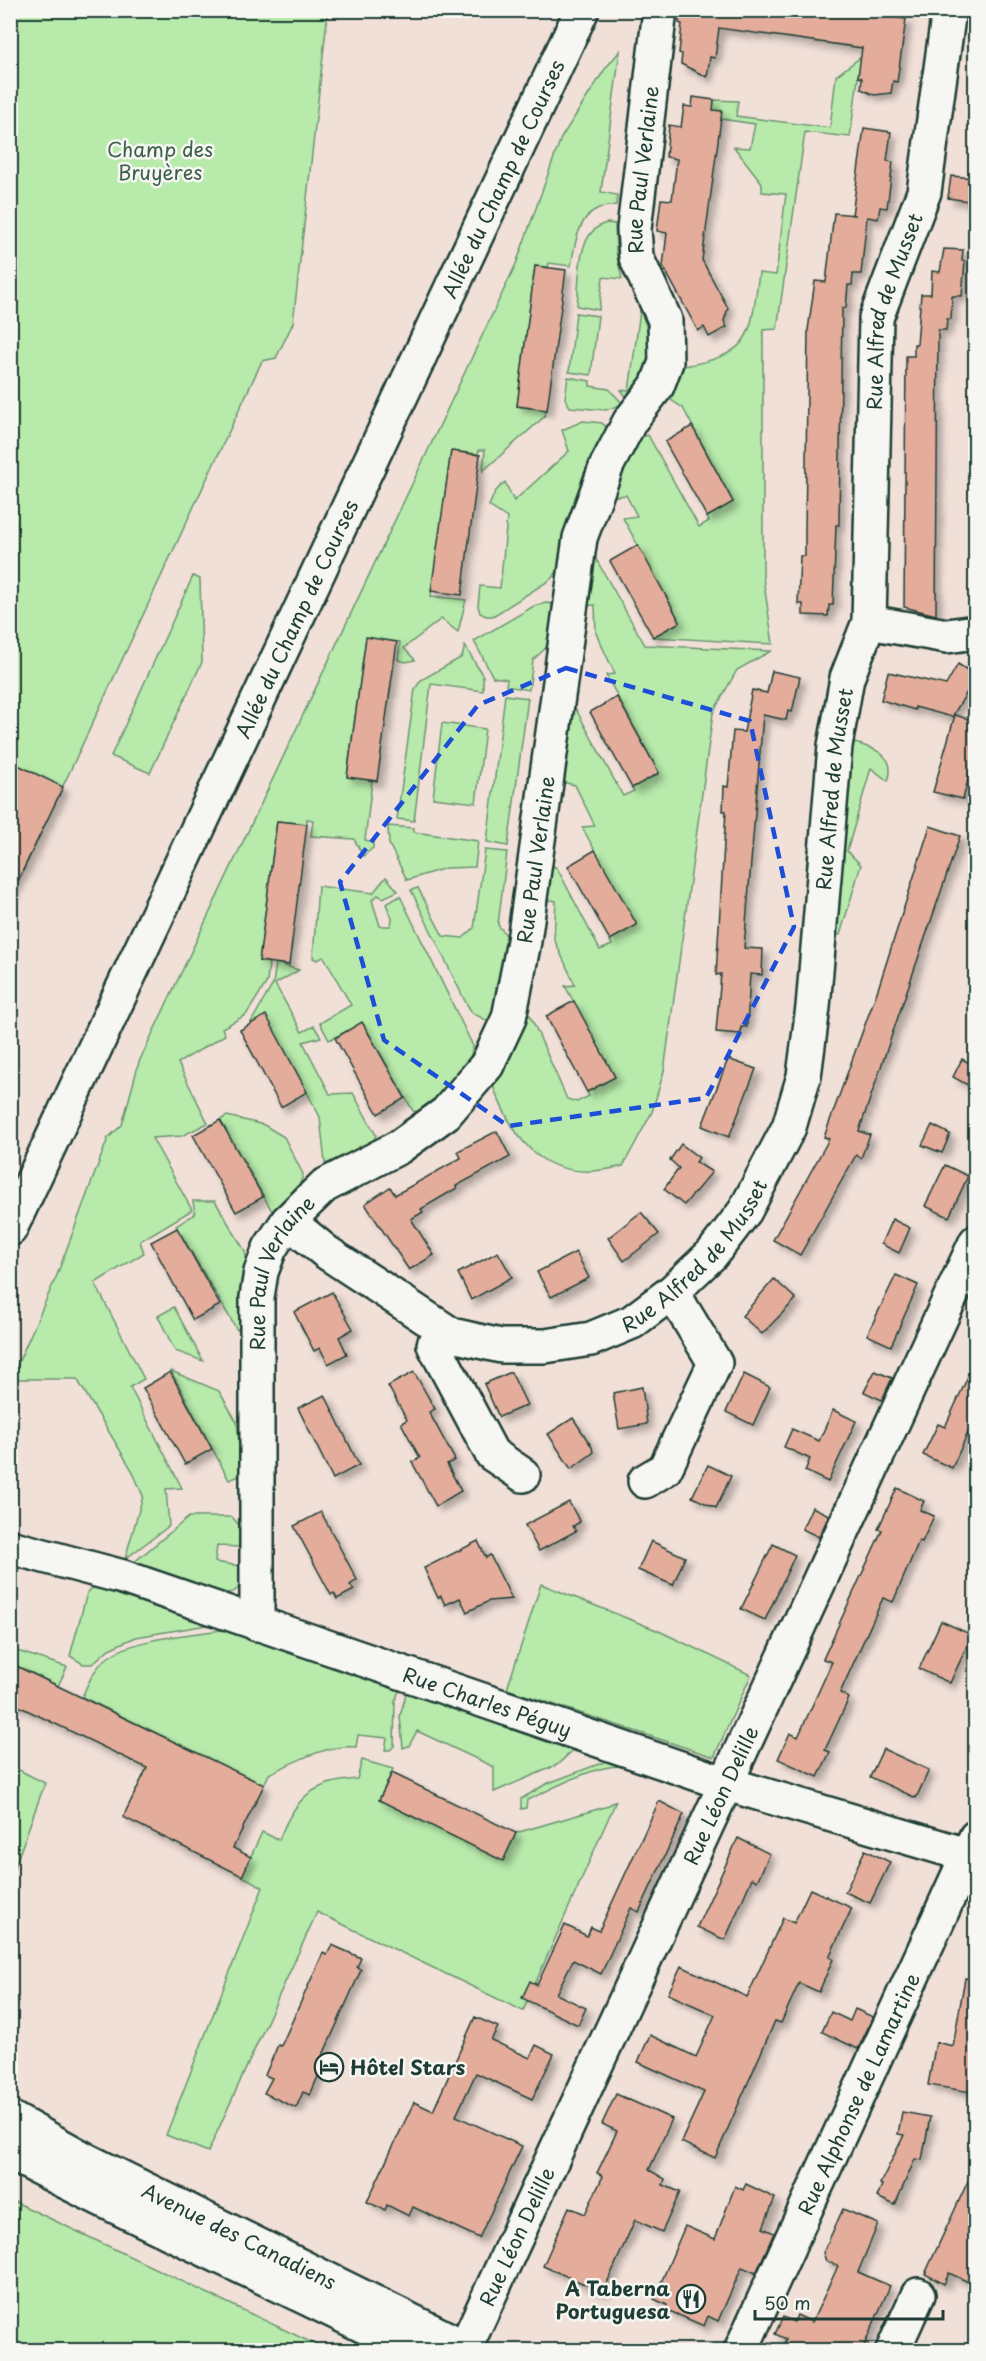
<svg xmlns="http://www.w3.org/2000/svg" width="986" height="2361" viewBox="0 0 986 2361" font-family="'Playpen Sans',sans-serif">
<defs>
<filter id="shadow"><feDropShadow dx="5.5" dy="5.5" stdDeviation="3" flood-color="#0004"/></filter>
</defs>
<rect width="100%" height="100%" fill="#f1e0d8"/>
<filter id="ink" filterUnits="userSpaceOnUse"><feTurbulence type="fractalNoise" baseFrequency=".0167" numOctaves="2"/><feDisplacementMap in="SourceGraphic" scale="12" xChannelSelector="R" yChannelSelector="G"/><feConvolveMatrix kernelMatrix="1 2 1 2 8 2 1 2 1" color-interpolation-filters="sRGB"/></filter>
<g filter="url(#ink)">
<g fill="#b7eaab" stroke="#6b9470" stroke-width="1.5">
<path d="M 10,11 L 328,11 L 293,323 L 276,358 L 262,361 L 11,897 Z"/>
<path d="M 620,51 L 601,192 L 617,195 L 616,205 C 610,206 602,206 597,209 C 578,217 574,248 571,266 L 549,263 L 548,267 L 535,266 L 517,406 L 547,410 L 544,417 L 483,471 L 485,450 L 479,450 L 478,454 L 451,451 L 431,596 L 466,600 L 458,632 L 441,619 L 404,648 L 415,660 L 406,662 L 398,660 L 400,642 L 366,638 L 347,776 L 372,781 L 365,840 L 373,842 L 373,848 L 363,856 L 354,839 L 311,836 L 313,820 L 307,819 L 307,824 L 277,821 L 259,961 L 269,963 L 267,982 L 246,1015 L 222,1028 L 225,1035 L 178,1063 L 208,1123 L 182,1136 L 152,1138 L 192,1210 L 140,1241 L 144,1253 L 95,1283 L 144,1379 L 130,1387 L 182,1488 L 166,1489 L 169,1526 L 125,1559 L 143,1496 L 132,1470 L 77,1379 L 11,1379 L 57,1275 L 108,1138 L 122,1125 L 139,1062 L 516,264 L 561,138 L 605,69 Z"/>
<path d="M 861,57 L 850,137 L 805,132 L 777,329 L 763,330 L 763,577 L 773,644 L 653,637 L 680,622 L 623,518 L 637,516 L 626,495 L 610,497 L 640,437 L 648,435 L 699,527 L 709,521 L 707,517 L 733,502 L 683,408 L 671,400 L 670,396 L 684,366 C 754,354 750,336 759,273 L 776,275 L 786,194 L 762,192 L 762,183 L 734,147 L 750,148 L 755,124 L 721,119 L 713,110 L 714,100 L 738,101 L 736,116 L 830,128 L 836,76 Z"/>
<path d="M 607,223 L 615,224 L 616,252 L 622,279 L 603,277 L 599,310 L 577,306 C 580,279 575,231 607,223 Z"/>
<path d="M 640,311 C 658,348 649,367 628,399 L 621,390 L 629,391 Z"/>
<path d="M 576,313 L 598,316 L 591,375 L 569,372 Z"/>
<path d="M 568,377 L 590,381 L 590,386 L 609,389 L 623,404 L 606,410 L 570,407 L 565,398 Z"/>
<path d="M 583,421 L 602,423 L 607,428 L 584,473 L 573,505 L 557,572 L 550,580 L 493,616 L 486,616 L 480,613 L 478,606 L 480,586 L 500,588 L 507,518 L 489,506 L 495,492 L 505,482 L 514,501 L 569,451 L 562,430 Z"/>
<path d="M 596,559 L 645,645 L 771,651 L 737,670 L 713,713 L 664,1071 L 652,1112 L 623,1166 C 547,1186 516,1147 491,1081 L 522,1020 L 530,1015 L 567,1099 L 577,1102 L 589,1096 L 587,1092 L 615,1077 L 565,986 L 575,985 L 554,939 L 556,901 L 544,899 L 549,866 L 552,865 L 557,868 L 600,950 L 612,945 L 610,940 L 636,925 L 582,827 L 595,826 L 575,785 L 561,782 L 573,704 L 623,796 L 634,791 L 632,788 L 659,773 L 606,675 L 615,674 L 596,633 L 595,605 L 584,606 L 593,560 Z"/>
<path d="M 193,576 L 200,579 L 202,662 L 150,773 L 111,756 Z"/>
<path d="M 546,603 L 553,604 L 549,645 L 533,660 L 529,690 L 506,686 L 507,679 L 493,677 L 474,641 L 534,606 Z"/>
<path d="M 465,646 L 483,676 L 483,691 L 431,684 L 414,821 L 397,819 L 415,689 L 421,680 L 462,657 Z"/>
<path d="M 505,695 L 528,698 L 508,846 L 487,842 Z"/>
<path d="M 442,723 L 485,729 L 476,803 L 433,798 Z"/>
<path d="M 851,742 C 871,747 898,754 888,781 L 871,768 L 847,851 L 861,865 L 840,935 L 837,935 Z"/>
<path d="M 388,826 L 414,828 L 414,832 L 478,841 L 475,867 L 446,868 L 407,880 L 389,844 Z"/>
<path d="M 485,850 L 507,852 L 498,925 L 507,936 C 505,964 501,991 491,1018 L 486,1020 L 472,1013 L 465,1001 L 411,890 L 418,888 L 443,936 L 463,938 L 474,928 Z"/>
<path d="M 386,877 L 398,891 L 383,898 L 378,895 L 372,900 L 380,926 L 391,926 L 392,918 L 386,904 L 400,896 L 473,1046 C 469,1073 440,1095 420,1112 L 413,1111 L 363,1023 L 329,1040 L 320,1023 L 351,1005 L 324,957 L 317,960 L 313,958 L 318,886 L 373,893 Z"/>
<path d="M 276,963 L 299,970 L 275,984 L 302,1032 L 314,1026 L 321,1037 L 303,1042 L 330,1094 L 353,1093 L 376,1135 L 373,1142 L 328,1163 L 325,1163 L 320,1117 L 266,1016 L 250,1024 L 273,984 Z"/>
<path d="M 227,1116 L 264,1125 L 284,1137 L 303,1174 L 301,1182 L 272,1211 L 220,1120 Z"/>
<path d="M 193,1201 L 215,1201 L 245,1251 L 247,1263 L 239,1303 L 239,1329 L 237,1330 L 176,1226 L 195,1214 Z"/>
<path d="M 174,1307 L 203,1361 L 175,1351 L 158,1316 Z"/>
<path d="M 171,1371 L 219,1391 L 237,1422 L 242,1475 L 229,1480 Z"/>
<path d="M 189,1517 L 232,1517 L 241,1527 L 239,1547 L 217,1546 L 215,1562 L 240,1566 C 240,1580 243,1594 225,1593 L 133,1563 Z"/>
<path d="M 541,1584 L 659,1631 L 751,1675 L 714,1757 L 507,1689 Z"/>
<path d="M 96,1585 L 213,1624 L 136,1637 L 109,1649 L 92,1664 L 83,1664 L 70,1656 L 87,1593 Z"/>
<path d="M 227,1629 L 401,1686 L 395,1701 L 394,1746 L 390,1750 L 385,1750 L 387,1738 L 358,1735 L 356,1747 C 324,1745 297,1761 269,1774 L 264,1785 L 82,1697 C 89,1681 95,1666 110,1656 C 138,1637 193,1635 227,1629 Z"/>
<path d="M 11,1649 L 67,1667 L 58,1686 L 11,1663 Z"/>
<path d="M 407,1690 L 573,1746 L 572,1751 L 557,1765 L 494,1792 L 494,1767 L 417,1731 L 409,1746 L 403,1748 L 400,1716 Z"/>
<path d="M 362,1760 L 393,1769 L 379,1800 L 503,1860 L 516,1833 L 605,1807 L 616,1801 L 523,2011 L 317,1912 L 208,2152 L 166,2135 L 263,1887 L 242,1876 L 262,1832 L 279,1840 C 295,1798 312,1782 357,1779 Z"/>
<path d="M 609,1760 L 630,1768 C 603,1759 553,1789 527,1800 L 526,1808 L 521,1809 L 521,1799 L 546,1784 Z"/>
<path d="M 11,1766 L 45,1783 L 11,1877 Z"/>
<path d="M 11,2200 L 327,2350 L 11,2350 Z"/>
</g>
<g fill="#e4ad9b" stroke="#1f3d34" stroke-width="1.5" filter="url(#shadow)">
<path d="M 680,10 L 869,10 L 869,14 L 906,19 L 897,82 L 893,81 L 891,93 L 874,95 L 861,89 L 862,78 L 858,77 L 862,48 L 719,28 L 715,58 L 710,57 L 707,77 L 681,64 L 682,54 L 679,53 L 682,24 L 679,23 Z"/>
<path d="M 693,97 L 714,100 L 713,110 L 722,111 L 702,260 L 728,308 L 724,321 L 727,327 L 709,337 L 704,327 L 698,331 L 663,266 L 667,233 L 657,231 L 661,199 L 672,200 L 677,159 L 666,157 L 669,125 L 681,127 L 684,106 L 692,107 Z"/>
<path d="M 864,128 L 891,132 L 887,161 L 893,162 L 887,208 L 880,207 L 878,219 L 867,217 L 861,274 L 853,274 L 852,285 L 848,285 L 846,308 L 842,308 L 839,525 L 836,525 L 833,605 L 829,605 L 828,616 L 803,615 L 803,604 L 798,604 L 800,556 L 805,556 L 805,533 L 808,330 L 815,281 L 826,282 L 834,213 L 856,215 L 852,215 Z"/>
<path d="M 951,176 L 975,178 L 975,202 L 948,198 Z"/>
<path d="M 944,249 L 963,250 L 962,261 L 965,261 L 962,296 L 952,296 L 951,319 L 947,319 L 946,330 L 938,330 L 936,615 L 904,607 L 906,356 L 914,356 L 914,344 L 917,344 L 921,294 L 931,294 L 932,271 L 940,272 Z"/>
<path d="M 535,266 L 566,270 L 547,410 L 517,406 Z"/>
<path d="M 692,426 L 733,502 L 707,517 L 665,442 Z"/>
<path d="M 451,451 L 480,455 L 462,595 L 431,591 Z"/>
<path d="M 638,545 L 680,622 L 653,637 L 610,561 Z"/>
<path d="M 366,637 L 397,642 L 377,781 L 347,777 Z"/>
<path d="M 958,664 L 975,675 L 975,679 L 952,717 L 915,707 L 915,710 L 881,700 L 888,672 L 946,685 Z"/>
<path d="M 772,671 L 800,677 L 792,712 L 788,711 L 786,720 L 763,715 L 744,948 L 763,949 L 762,975 L 750,974 L 747,1027 L 741,1027 L 741,1034 L 716,1032 L 721,974 L 716,975 L 726,811 L 723,811 L 724,786 L 728,787 L 733,731 L 744,732 L 752,690 L 767,693 Z"/>
<path d="M 617,697 L 659,773 L 632,788 L 590,712 Z"/>
<path d="M 955,715 L 975,721 L 975,753 L 963,799 L 933,792 Z"/>
<path d="M 18,765 L 63,787 L 10,897 L 10,782 Z"/>
<path d="M 277,821 L 307,824 L 289,965 L 259,961 Z"/>
<path d="M 930,826 L 960,836 L 859,1131 L 870,1135 L 861,1158 L 856,1155 L 800,1255 L 773,1240 L 829,1139 L 824,1137 L 878,989 Z"/>
<path d="M 595,850 L 637,925 L 610,940 L 568,866 Z"/>
<path d="M 574,1001 L 615,1077 L 587,1092 L 546,1016 Z"/>
<path d="M 266,1015 L 307,1092 L 281,1107 L 240,1030 Z"/>
<path d="M 362,1022 L 405,1098 L 378,1114 L 335,1038 Z"/>
<path d="M 728,1059 L 756,1069 L 729,1137 L 702,1126 Z"/>
<path d="M 962,1059 L 975,1066 L 975,1089 L 953,1077 Z"/>
<path d="M 220,1120 L 263,1197 L 236,1212 L 193,1135 Z"/>
<path d="M 932,1125 L 950,1134 L 942,1153 L 922,1145 Z"/>
<path d="M 497,1131 L 510,1157 L 456,1186 L 457,1188 L 421,1209 L 423,1212 L 411,1219 L 434,1255 L 409,1270 L 365,1204 L 390,1187 L 395,1195 L 461,1158 L 458,1151 Z"/>
<path d="M 681,1144 L 699,1158 L 696,1162 L 712,1172 L 684,1205 L 664,1189 L 679,1168 L 670,1160 Z"/>
<path d="M 945,1165 L 968,1176 L 949,1217 L 925,1206 Z"/>
<path d="M 641,1212 L 659,1234 L 624,1261 L 608,1238 Z"/>
<path d="M 892,1219 L 910,1228 L 899,1253 L 881,1244 Z"/>
<path d="M 177,1228 L 220,1305 L 193,1320 L 151,1242 Z"/>
<path d="M 498,1252 L 512,1277 L 471,1300 L 458,1273 Z"/>
<path d="M 576,1252 L 589,1278 L 551,1297 L 537,1272 Z"/>
<path d="M 896,1275 L 918,1285 L 891,1346 L 867,1335 Z"/>
<path d="M 774,1279 L 796,1299 L 762,1334 L 742,1316 Z"/>
<path d="M 332,1292 L 353,1329 L 339,1337 L 347,1354 L 328,1364 L 320,1348 L 314,1351 L 294,1312 Z"/>
<path d="M 975,1361 L 975,1417 L 952,1468 L 923,1455 L 938,1424 L 945,1427 Z"/>
<path d="M 875,1371 L 892,1378 L 882,1400 L 864,1392 Z"/>
<path d="M 170,1372 L 212,1449 L 185,1464 L 143,1388 Z"/>
<path d="M 414,1372 L 435,1409 L 429,1412 L 455,1460 L 447,1464 L 461,1491 L 436,1506 L 412,1462 L 420,1458 L 401,1423 L 407,1420 L 388,1386 Z"/>
<path d="M 511,1372 L 527,1405 L 499,1417 L 484,1384 Z"/>
<path d="M 744,1374 L 770,1387 L 753,1425 L 726,1412 Z"/>
<path d="M 642,1387 L 647,1424 L 619,1429 L 613,1393 Z"/>
<path d="M 325,1395 L 359,1465 L 333,1479 L 298,1408 Z"/>
<path d="M 833,1410 L 856,1421 L 828,1482 L 805,1471 L 810,1459 L 784,1447 L 792,1429 L 819,1441 Z"/>
<path d="M 573,1418 L 592,1447 L 593,1453 L 571,1469 L 548,1434 Z"/>
<path d="M 708,1465 L 731,1476 L 716,1508 L 692,1497 Z"/>
<path d="M 897,1488 L 924,1501 L 920,1510 L 934,1516 L 922,1542 L 919,1541 L 893,1602 L 883,1598 L 840,1693 L 849,1698 L 825,1750 L 830,1752 L 818,1777 L 778,1759 L 790,1733 L 798,1737 L 832,1662 L 823,1659 L 882,1530 L 878,1529 Z"/>
<path d="M 569,1502 L 580,1522 L 573,1526 L 576,1531 L 539,1551 L 525,1525 Z"/>
<path d="M 812,1507 L 829,1515 L 819,1537 L 802,1529 Z"/>
<path d="M 321,1512 L 357,1580 L 350,1585 L 354,1590 L 337,1599 L 334,1593 L 331,1595 L 294,1526 Z"/>
<path d="M 478,1541 L 486,1558 L 490,1555 L 512,1599 L 489,1601 L 467,1612 L 460,1598 L 445,1605 L 441,1596 L 438,1598 L 424,1568 Z"/>
<path d="M 651,1541 L 685,1557 L 673,1585 L 638,1570 Z"/>
<path d="M 773,1544 L 795,1555 L 765,1620 L 741,1609 Z"/>
<path d="M 941,1621 L 972,1635 L 950,1683 L 919,1669 Z"/>
<path d="M 10,1663 L 264,1785 L 233,1848 L 251,1857 L 242,1876 L 123,1817 L 147,1768 L 10,1702 Z"/>
<path d="M 883,1749 L 929,1770 L 916,1798 L 870,1777 Z"/>
<path d="M 392,1773 L 516,1833 L 503,1861 L 379,1800 Z"/>
<path d="M 659,1801 L 684,1814 L 639,1912 L 631,1908 L 601,1974 L 573,1960 L 556,1994 L 586,2008 L 578,2025 L 522,1998 L 530,1981 L 537,1985 L 565,1925 L 587,1936 L 591,1927 L 599,1931 Z"/>
<path d="M 738,1838 L 770,1854 L 757,1881 L 752,1878 L 725,1940 L 697,1927 Z"/>
<path d="M 865,1850 L 890,1862 L 870,1903 L 845,1892 Z"/>
<path d="M 810,1889 L 852,1908 L 829,1957 L 833,1959 L 819,1992 L 799,1983 L 781,2023 L 775,2021 L 715,2158 L 681,2142 L 704,2092 L 638,2062 L 650,2035 L 696,2057 L 715,2015 L 668,1994 L 681,1966 L 747,1997 L 783,1918 L 794,1923 Z"/>
<path d="M 332,1945 L 361,1958 L 357,1967 L 361,1970 L 319,2064 L 323,2065 L 310,2095 L 303,2092 L 296,2108 L 264,2093 L 272,2078 L 265,2075 L 278,2045 L 281,2046 L 323,1953 L 327,1955 Z"/>
<path d="M 965,1978 L 975,1979 L 975,2064 L 971,2092 L 928,2085 L 936,2042 L 953,2046 Z"/>
<path d="M 855,2009 L 873,2017 L 858,2049 L 822,2032 L 831,2012 L 850,2021 Z"/>
<path d="M 475,2017 L 498,2027 L 491,2040 L 530,2058 L 536,2045 L 554,2054 L 532,2099 L 476,2073 L 456,2116 L 522,2146 L 479,2238 L 413,2207 L 409,2216 L 387,2205 L 385,2210 L 367,2202 L 414,2102 L 433,2111 Z"/>
<path d="M 616,2094 L 672,2119 L 649,2170 L 665,2179 L 663,2185 L 680,2192 L 662,2232 L 635,2220 L 603,2292 L 543,2266 L 569,2207 L 585,2214 L 603,2176 L 597,2173 L 617,2131 L 602,2124 Z"/>
<path d="M 902,2112 L 930,2117 L 922,2160 L 915,2159 L 895,2205 L 877,2197 L 882,2185 L 880,2184 L 904,2135 L 898,2134 Z"/>
<path d="M 975,2166 L 975,2285 L 949,2273 L 944,2284 L 925,2274 Z"/>
<path d="M 746,2184 L 775,2198 L 763,2228 L 774,2233 L 756,2273 L 742,2267 L 718,2321 L 708,2316 L 704,2326 L 667,2310 L 667,2305 L 654,2299 L 685,2226 L 715,2239 L 735,2186 L 743,2190 Z"/>
<path d="M 843,2209 L 878,2224 L 858,2272 L 890,2286 L 862,2350 L 800,2350 L 784,2343 L 786,2339 L 775,2334 L 783,2317 L 794,2322 L 797,2315 L 812,2322 L 838,2266 L 826,2261 L 823,2253 Z"/>
</g>
<g fill="none" stroke-linecap="round" stroke-linejoin="round">
<g stroke="#1f3d34" stroke-width="38">
<g id="minor">
<path d="M 869,622 L 947,636 L 976,632"/>
<path id="s1" d="M 288,1221 L 326,1252 L 452,1335 L 501,1346 L 545,1346 L 591,1339 L 632,1322 L 672,1292 L 712,1254 L 745,1211 L 789,1127 L 804,1076 L 813,1007 L 835,746 L 847,678 L 869,622 L 876,318 L 924,192 L 949,10"/>
<path id="s2" d="M 10,1229 L 582,10"/>
<path d="M 440,1329 L 434,1345 L 492,1454 L 523,1475"/>
<path d="M 645,1481 L 665,1469 L 715,1363 L 672,1292"/>
<path id="s3" d="M 10,1547 L 123,1577 L 727,1784 L 967,1855"/>
<path id="s4" d="M 257,1624 L 257,1297 L 261,1272 L 270,1248 L 288,1221 L 324,1186 L 399,1147 L 446,1113 L 487,1065 L 509,1018 L 524,941 L 580,538 L 607,465 L 630,421 L 657,386 L 666,362 L 665,320 L 636,257 L 634,229 L 660,10"/>
<path id="s5" d="M 465,2348 L 976,1242"/>
<path id="s6" d="M 741,2350 L 976,1837"/>
<path d="M 893,2350 L 918,2295"/>
</g>
</g>
<g stroke="#1f3d34" stroke-width="38">
<g id="major">
<path id="s7" d="M 10,2118 L 86,2160 L 470,2350"/>
<path d="M 10,2153 C 142,2223 279,2282 412,2350"/>
</g>
</g>
<use href="#minor" stroke="#f6f6f2" stroke-width="33"/>
<use href="#major" stroke="#f6f6f2" stroke-width="33"/>
</g>
</g>
<path fill="none" stroke="#1d4ed8" stroke-width="4.5" stroke-dasharray="12 8" stroke-linejoin="round" d="M 566,668 L 750,721 L 794,927 L 706,1098 L 508,1126 L 384,1040 L 340,882 L 478,705 Z"/>
<defs>
<g id="hotel-ring" transform="scale(1.5)"><circle r="9.5" fill="#f6f6f2" stroke="#1f3d34" stroke-width="1.5"/><path d="M-6-4.5h1.5V1H6V5H4.5V3h-9V5H-6ZM-4 0a1.8 1.8 0 1 1 3.6 0ZM.5 0V-2.5h3Q6-2.5 6 0Z" fill="#1f3d34"/></g>
<g id="restaurant-ring" transform="scale(1.5)"><circle r="9.5" fill="#f6f6f2" stroke="#1f3d34" stroke-width="1.5"/><path d="M-5-6h1v4h1v-4h1v4h1v-4h1v5L-1.5 .5V6h-2V.5L-5-1ZM5-6V6H3V1.5H1.5Q1.5-4 5-6Z" fill="#1f3d34"/></g>
</defs>
<g fill-rule="evenodd">
<use href="#hotel-ring" x="329" y="2067"/>
<use href="#restaurant-ring" x="691" y="2299"/>
</g>
<g text-anchor="middle" dominant-baseline="central" stroke-width="5" stroke-linejoin="round" paint-order="stroke">
<g font-size="20" fill="#3d604c" stroke="#f6f6f2">
<text x="160" y="149">Champ des<tspan x="160" dy="23">Bruyères</tspan></text>
</g>
<g font-size="20" fill="#1f3d34" stroke="#f6f6f2">
<text stroke="none"><textPath href="#s4" startOffset="1600">Rue Paul Verlaine</textPath></text>
<text stroke="none"><textPath href="#s2" startOffset="1160">Allée du Champ de Courses</textPath></text>
<text stroke="none"><textPath href="#s1" startOffset="1467">Rue Alfred de Musset</textPath></text>
<text stroke="none"><textPath href="#s2" startOffset="674">Allée du Champ de Courses</textPath></text>
<text stroke="none"><textPath href="#s1" startOffset="981">Rue Alfred de Musset</textPath></text>
<text stroke="none"><textPath href="#s4" startOffset="879">Rue Paul Verlaine</textPath></text>
<text stroke="none"><textPath href="#s1" startOffset="477">Rue Alfred de Musset</textPath></text>
<text stroke="none"><textPath href="#s4" startOffset="358">Rue Paul Verlaine</textPath></text>
<text stroke="none"><textPath href="#s3" startOffset="502">Rue Charles Péguy</textPath></text>
<text stroke="none"><textPath href="#s5" startOffset="609">Rue Léon Delille</textPath></text>
<text stroke="none"><textPath href="#s6" startOffset="282">Rue Alphonse de Lamartine</textPath></text>
<text stroke="none"><textPath href="#s7" startOffset="258">Avenue des Canadiens</textPath></text>
<text stroke="none"><textPath href="#s5" startOffset="123">Rue Léon Delille</textPath></text>
</g>
<g font-size="20" font-weight="bold" fill="#1f3d34" stroke="#f6f6f2" text-anchor="start">
<text x="350" y="2067">Hôtel Stars</text>
<text x="670" y="2288" text-anchor="end">A Taberna<tspan x="670" dy="23">Portuguesa</tspan></text>
</g>
</g>
<rect width="986" height="2361" fill="none" stroke="#f6f6f2" stroke-width="36"/>
<rect x="18" y="18" width="950" height="2325" fill="none" stroke="#1f3d34" stroke-width="2" filter="url(#ink)"/>
<path d="M755 2310v9h188v-9" fill="none" stroke="#1f3d34" stroke-width="3"/>
<text x="764" y="2310" font-size="18" fill="#1f3d34" stroke="#f6f6f2" stroke-width="4.5" paint-order="stroke">50 m</text>
</svg>
